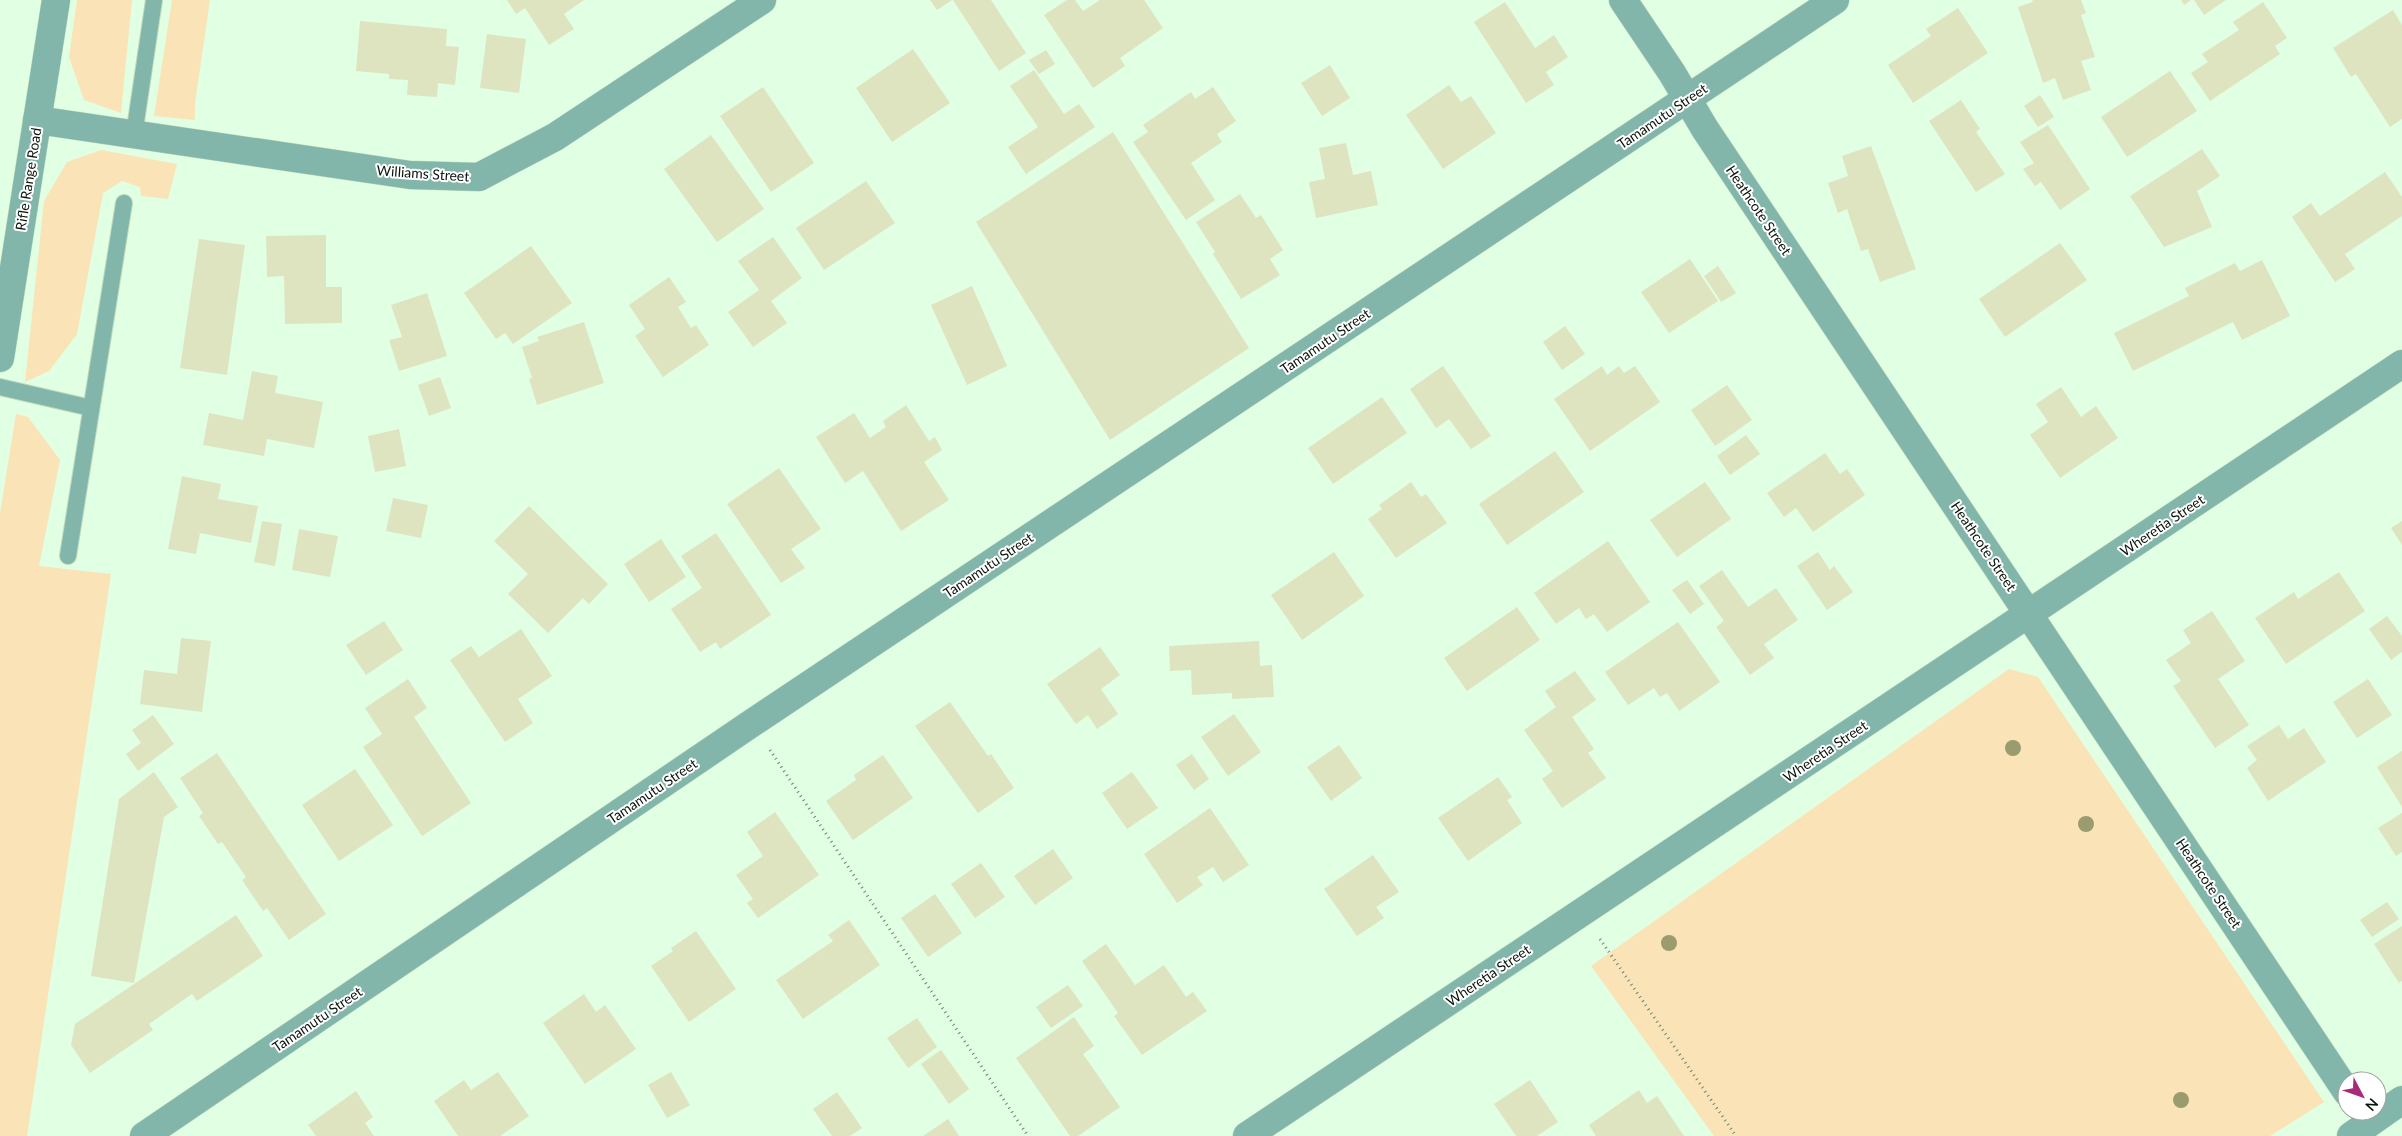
<svg xmlns="http://www.w3.org/2000/svg" width="2402" height="1136" viewBox="0 0 2402 1136" font-family="Lato,sans-serif">
<rect width="100%" height="100%" fill="#e1ffe2"/>
<g fill="#fae3b7">
<path d="M 77,0 L 132,0 L 121,113 L 84,100 L 69,57 Z"/>
<path d="M 172,0 L 210,0 L 195,103 L 195,120 L 154,116 Z"/>
<path d="M 101,150 L 177,164 L 168,199 L 141,196 L 140,187 L 122,181 L 103,193 L 77,334 L 49,371 L 25,382 L 44,201 L 67,162 Z"/>
<path d="M 16,414 L 28,417 L 60,460 L 39,566 L 111,574 L 27,1136 L 0,1136 L 0,513 Z"/>
<path d="M 2009,669 L 2038,677 L 2324,1102 L 2270,1136 L 1714,1136 L 1591,966 Z"/>
</g>
<g fill="#dfe4c0">
<path d="M 507,0 L 584,0 L 564,14 L 574,29 L 549,45 L 525,8 L 516,14 Z"/>
<path d="M 930,0 L 952,0 L 937,10 Z"/>
<path d="M 953,0 L 991,0 L 1026,53 L 999,71 Z"/>
<path d="M 1067,0 L 1075,0 L 1083,11 L 1100,0 L 1144,0 L 1163,28 L 1120,58 L 1125,66 L 1093,88 L 1044,15 Z"/>
<path d="M 2033,0 L 2081,0 L 2086,13 L 2081,15 L 2095,57 L 2081,61 L 2091,90 L 2063,100 L 2055,78 L 2043,83 L 2018,7 L 2032,2 Z"/>
<path d="M 2181,0 L 2191,0 L 2184,5 Z"/>
<path d="M 2194,0 L 2226,0 L 2204,15 Z"/>
<path d="M 1505,2 L 1535,48 L 1554,35 L 1568,57 L 1546,72 L 1554,85 L 1526,103 L 1474,22 Z"/>
<path d="M 2263,2 L 2287,38 L 2275,46 L 2280,54 L 2210,101 L 2191,73 L 2208,62 L 2202,54 L 2239,30 L 2233,22 Z"/>
<path d="M 1958,8 L 1988,53 L 1913,103 L 1888,65 L 1931,36 L 1926,29 Z"/>
<path d="M 2393,10 L 2402,25 L 2402,119 L 2390,127 L 2356,74 L 2351,77 L 2333,48 Z"/>
<path d="M 360,21 L 447,29 L 446,46 L 459,47 L 455,85 L 438,83 L 437,97 L 407,95 L 408,80 L 389,79 L 389,74 L 356,71 Z"/>
<path d="M 487,34 L 526,39 L 519,93 L 480,88 Z"/>
<path d="M 913,49 L 950,103 L 892,142 L 856,88 Z"/>
<path d="M 1046,50 L 1055,64 L 1039,74 L 1029,60 Z"/>
<path d="M 1330,65 L 1350,98 L 1322,116 L 1301,83 Z"/>
<path d="M 1034,70 L 1064,114 L 1079,104 L 1095,127 L 1026,174 L 1008,147 L 1038,127 L 1010,86 Z"/>
<path d="M 2170,71 L 2197,111 L 2127,157 L 2101,117 Z"/>
<path d="M 1449,85 L 1461,102 L 1471,96 L 1496,133 L 1443,169 L 1406,115 Z"/>
<path d="M 763,87 L 814,163 L 771,192 L 720,116 Z"/>
<path d="M 1213,87 L 1236,121 L 1217,134 L 1222,142 L 1191,163 L 1215,200 L 1186,220 L 1133,142 L 1148,132 L 1143,125 L 1191,92 L 1195,99 Z"/>
<path d="M 2040,95 L 2054,117 L 2038,127 L 2024,106 Z"/>
<path d="M 1961,100 L 1980,129 L 1976,132 L 2005,174 L 1976,192 L 1929,121 Z"/>
<path d="M 2048,125 L 2090,189 L 2060,210 L 2041,182 L 2035,186 L 2023,169 L 2034,163 L 2020,142 Z"/>
<path d="M 1113,132 L 1249,348 L 1110,440 L 976,222 Z"/>
<path d="M 711,135 L 764,209 L 717,242 L 664,169 Z"/>
<path d="M 1346,143 L 1353,175 L 1371,171 L 1378,205 L 1316,218 L 1309,182 L 1325,179 L 1319,148 Z"/>
<path d="M 1871,146 L 1916,269 L 1880,282 L 1868,249 L 1861,251 L 1847,209 L 1838,213 L 1828,183 L 1848,176 L 1842,156 Z"/>
<path d="M 2202,149 L 2220,176 L 2197,191 L 2212,227 L 2164,247 L 2130,196 Z"/>
<path d="M 2385,172 L 2402,197 L 2402,216 L 2345,254 L 2355,269 L 2335,282 L 2292,217 L 2311,203 L 2320,216 Z"/>
<path d="M 866,181 L 895,223 L 824,270 L 796,228 Z"/>
<path d="M 1240,194 L 1256,218 L 1261,215 L 1283,250 L 1270,259 L 1280,275 L 1241,299 L 1213,254 L 1215,252 L 1196,222 Z"/>
<path d="M 326,235 L 326,287 L 342,287 L 342,323 L 285,324 L 284,276 L 267,277 L 266,236 Z"/>
<path d="M 773,237 L 802,278 L 771,301 L 787,323 L 753,347 L 728,312 L 759,290 L 738,261 Z"/>
<path d="M 199,239 L 245,245 L 227,375 L 180,368 Z"/>
<path d="M 2060,243 L 2087,280 L 2005,337 L 1979,299 Z"/>
<path d="M 531,246 L 572,303 L 513,344 L 505,333 L 496,339 L 464,293 Z"/>
<path d="M 1690,259 L 1718,301 L 1669,333 L 1641,292 Z"/>
<path d="M 2262,260 L 2290,316 L 2242,340 L 2233,322 L 2133,371 L 2114,333 L 2189,296 L 2185,288 L 2235,263 L 2240,271 Z"/>
<path d="M 1718,266 L 1736,293 L 1721,302 L 1704,276 Z"/>
<path d="M 669,277 L 686,302 L 678,307 L 691,328 L 696,325 L 709,345 L 663,377 L 635,336 L 645,329 L 629,305 Z"/>
<path d="M 972,286 L 1007,366 L 967,385 L 931,305 Z"/>
<path d="M 427,293 L 447,356 L 399,371 L 389,340 L 402,337 L 391,305 Z"/>
<path d="M 584,322 L 604,383 L 537,405 L 529,379 L 532,378 L 522,347 L 539,341 L 537,337 Z"/>
<path d="M 1565,326 L 1585,354 L 1562,370 L 1543,342 Z"/>
<path d="M 1443,366 L 1491,436 L 1471,449 L 1449,419 L 1436,428 L 1410,389 Z"/>
<path d="M 1602,366 L 1607,375 L 1619,366 L 1624,373 L 1635,366 L 1660,402 L 1590,451 L 1554,399 Z"/>
<path d="M 252,371 L 278,376 L 275,393 L 323,402 L 314,448 L 267,439 L 264,456 L 203,445 L 209,413 L 243,420 Z"/>
<path d="M 440,377 L 451,408 L 429,416 L 418,385 Z"/>
<path d="M 1727,385 L 1752,420 L 1715,446 L 1691,410 Z"/>
<path d="M 2061,387 L 2081,417 L 2096,406 L 2118,438 L 2060,478 L 2030,435 L 2048,422 L 2036,404 Z"/>
<path d="M 1382,397 L 1407,433 L 1333,484 L 1308,448 Z"/>
<path d="M 906,405 L 929,441 L 935,437 L 942,450 L 924,462 L 949,500 L 901,531 L 863,471 L 845,483 L 816,437 L 854,413 L 870,438 L 886,427 L 883,421 Z"/>
<path d="M 399,429 L 406,466 L 375,472 L 368,436 Z"/>
<path d="M 1746,435 L 1760,454 L 1730,475 L 1717,456 Z"/>
<path d="M 1555,451 L 1584,492 L 1507,545 L 1479,504 Z"/>
<path d="M 1825,453 L 1840,474 L 1847,469 L 1865,495 L 1813,532 L 1796,508 L 1784,517 L 1767,493 Z"/>
<path d="M 779,468 L 821,529 L 791,549 L 805,568 L 781,583 L 727,504 Z"/>
<path d="M 182,476 L 221,484 L 218,499 L 258,506 L 251,543 L 200,533 L 196,554 L 168,549 Z"/>
<path d="M 1411,482 L 1421,497 L 1426,494 L 1447,523 L 1396,558 L 1368,519 L 1382,509 L 1379,505 Z"/>
<path d="M 1705,482 L 1731,519 L 1677,557 L 1650,520 Z"/>
<path d="M 393,498 L 428,505 L 421,538 L 386,531 Z"/>
<path d="M 529,506 L 608,584 L 589,604 L 583,598 L 548,633 L 508,594 L 528,574 L 494,541 Z"/>
<path d="M 262,521 L 282,524 L 275,566 L 254,562 Z"/>
<path d="M 2402,521 L 2402,545 L 2391,528 Z"/>
<path d="M 299,529 L 338,536 L 330,577 L 292,570 Z"/>
<path d="M 716,533 L 771,615 L 720,649 L 716,642 L 700,652 L 671,609 L 702,588 L 681,556 Z"/>
<path d="M 661,539 L 686,577 L 649,602 L 624,564 Z"/>
<path d="M 1608,541 L 1650,602 L 1607,632 L 1594,614 L 1586,619 L 1579,608 L 1556,624 L 1534,593 Z"/>
<path d="M 1334,552 L 1364,596 L 1302,640 L 1271,595 Z"/>
<path d="M 1818,552 L 1830,570 L 1834,566 L 1853,592 L 1827,610 L 1797,566 Z"/>
<path d="M 1722,570 L 1748,607 L 1776,588 L 1798,620 L 1764,644 L 1774,658 L 1750,675 L 1716,627 L 1724,621 L 1699,586 Z"/>
<path d="M 2339,572 L 2365,611 L 2286,664 L 2255,618 L 2294,592 L 2298,599 Z"/>
<path d="M 1687,580 L 1704,604 L 1690,614 L 1672,590 Z"/>
<path d="M 1517,607 L 1540,640 L 1467,691 L 1444,658 Z"/>
<path d="M 2212,611 L 2245,661 L 2218,679 L 2249,725 L 2215,748 L 2173,686 L 2181,681 L 2166,660 L 2191,643 L 2183,630 Z"/>
<path d="M 2387,616 L 2402,636 L 2402,652 L 2391,660 L 2369,629 Z"/>
<path d="M 384,621 L 403,650 L 366,675 L 346,645 Z"/>
<path d="M 1678,622 L 1720,682 L 1679,711 L 1667,693 L 1660,697 L 1654,688 L 1628,705 L 1605,672 Z"/>
<path d="M 521,629 L 552,676 L 518,699 L 533,723 L 505,742 L 450,660 L 471,646 L 479,657 Z"/>
<path d="M 181,638 L 211,641 L 202,712 L 140,704 L 144,670 L 177,674 Z"/>
<path d="M 1259,641 L 1260,666 L 1272,665 L 1274,697 L 1232,699 L 1232,693 L 1192,695 L 1191,670 L 1170,671 L 1169,646 Z"/>
<path d="M 1100,647 L 1120,675 L 1101,689 L 1118,714 L 1097,729 L 1088,715 L 1076,724 L 1047,684 Z"/>
<path d="M 1575,671 L 1596,700 L 1572,717 L 1594,749 L 1588,753 L 1606,778 L 1562,808 L 1542,779 L 1553,771 L 1524,730 L 1556,707 L 1545,691 Z"/>
<path d="M 408,679 L 427,708 L 414,717 L 471,803 L 422,836 L 363,747 L 382,734 L 365,708 Z"/>
<path d="M 2368,679 L 2392,715 L 2357,738 L 2333,702 Z"/>
<path d="M 950,702 L 988,756 L 991,754 L 1014,788 L 978,813 L 915,726 Z"/>
<path d="M 1234,714 L 1261,752 L 1228,776 L 1201,737 Z"/>
<path d="M 153,715 L 174,744 L 138,771 L 126,754 L 141,743 L 132,730 Z"/>
<path d="M 2279,725 L 2288,739 L 2304,728 L 2326,762 L 2268,801 L 2247,768 L 2257,760 L 2247,746 Z"/>
<path d="M 1339,745 L 1362,778 L 1331,801 L 1307,767 Z"/>
<path d="M 2402,751 L 2402,807 L 2377,767 Z"/>
<path d="M 217,753 L 326,914 L 289,940 L 267,908 L 263,911 L 242,880 L 246,877 L 222,842 L 218,844 L 199,816 L 203,813 L 180,778 Z"/>
<path d="M 1192,754 L 1209,779 L 1194,790 L 1176,765 Z"/>
<path d="M 883,755 L 913,798 L 853,840 L 826,801 L 856,780 L 854,775 Z"/>
<path d="M 355,769 L 393,825 L 339,861 L 302,805 Z"/>
<path d="M 154,772 L 178,807 L 164,817 L 134,983 L 91,976 L 119,799 Z"/>
<path d="M 1132,772 L 1158,808 L 1127,829 L 1102,793 Z"/>
<path d="M 1498,777 L 1512,797 L 1507,800 L 1522,823 L 1468,861 L 1438,818 Z"/>
<path d="M 1210,808 L 1249,865 L 1223,882 L 1213,867 L 1197,877 L 1203,885 L 1177,903 L 1144,854 Z"/>
<path d="M 775,812 L 819,875 L 758,918 L 747,903 L 753,899 L 736,875 L 763,856 L 747,832 Z"/>
<path d="M 2402,813 L 2402,852 L 2396,856 L 2378,828 Z"/>
<path d="M 1053,849 L 1073,878 L 1035,905 L 1014,876 Z"/>
<path d="M 1373,855 L 1399,892 L 1376,907 L 1384,918 L 1357,936 L 1324,889 Z"/>
<path d="M 981,863 L 1005,897 L 975,918 L 951,884 Z"/>
<path d="M 935,894 L 962,933 L 928,957 L 901,918 Z"/>
<path d="M 2387,902 L 2399,919 L 2372,937 L 2360,920 Z"/>
<path d="M 236,915 L 263,956 L 197,1001 L 192,994 L 149,1024 L 153,1030 L 90,1073 L 71,1045 L 75,1024 Z"/>
<path d="M 849,920 L 880,965 L 803,1019 L 776,980 L 833,941 L 828,935 Z"/>
<path d="M 2402,926 L 2402,981 L 2399,983 L 2374,944 Z"/>
<path d="M 696,931 L 736,989 L 689,1022 L 651,966 L 673,951 L 671,948 Z"/>
<path d="M 1106,944 L 1135,985 L 1164,965 L 1186,997 L 1193,992 L 1207,1011 L 1142,1055 L 1114,1016 L 1118,1013 L 1082,961 Z"/>
<path d="M 1068,985 L 1083,1006 L 1051,1028 L 1036,1007 Z"/>
<path d="M 584,994 L 596,1012 L 605,1005 L 636,1049 L 585,1084 L 543,1023 Z"/>
<path d="M 1074,1017 L 1094,1046 L 1083,1054 L 1120,1107 L 1078,1136 L 1070,1136 L 1016,1058 Z"/>
<path d="M 917,1018 L 937,1047 L 908,1068 L 887,1038 Z"/>
<path d="M 941,1050 L 969,1089 L 949,1104 L 921,1064 Z"/>
<path d="M 498,1072 L 529,1116 L 500,1136 L 458,1136 L 434,1101 L 464,1080 L 471,1090 Z"/>
<path d="M 671,1072 L 690,1105 L 667,1118 L 648,1085 Z"/>
<path d="M 1530,1080 L 1558,1122 L 1537,1136 L 1516,1136 L 1494,1104 Z"/>
<path d="M 1639,1090 L 1647,1103 L 1657,1096 L 1684,1136 L 1596,1136 L 1589,1125 Z"/>
<path d="M 356,1091 L 373,1117 L 365,1123 L 374,1136 L 316,1136 L 308,1125 Z"/>
<path d="M 837,1092 L 862,1128 L 850,1136 L 832,1136 L 813,1109 Z"/>
<path d="M 948,1119 L 959,1136 L 923,1136 Z"/>
</g>
<g fill="none" stroke-linecap="round" stroke-linejoin="round">
<g stroke="#bed9bf" stroke-width="18">
<g id="service">
<path d="M 134,135 L 154,0"/>
<path d="M 0,387 L 91,408"/>
<path d="M 68,556 L 124,203"/>
</g>
</g>
<g stroke="#bed9bf" stroke-width="29">
<g id="minor">
<path d="M 1623,0 L 1672,73 L 1705,129 L 2347,1092"/>
<path d="M 37,120 L 410,175 L 479,177 L 555,137 L 762,0"/>
<path d="M 1247,1136 L 2402,364"/>
<path d="M 2351,1136 L 2402,1100"/>
</g>
</g>
<g stroke="#bed9bf" stroke-width="29">
<g id="tertiary">
<path d="M 0,358 L 56,0"/>
<path d="M 144,1136 L 752,723 L 1835,0"/>
</g>
</g>
<g stroke="#6f8370" stroke-width="3" stroke-dasharray="1 4" stroke-linecap="butt">
<path d="M 770,750 L 1028,1136"/>
<path d="M 1600,939 L 1736,1136"/>
</g>
<use href="#service" stroke="#83b6aa" stroke-width="16"/>
<use href="#minor" stroke="#83b6aa" stroke-width="28"/>
<use href="#tertiary" stroke="#83b6aa" stroke-width="28"/>
</g>
<g fill="#9b9b70">
<circle cx="2013" cy="748" r="8"/>
<circle cx="2086" cy="824" r="8"/>
<circle cx="1669" cy="943" r="8"/>
<circle cx="2181" cy="1100" r="8"/>
</g>
<g text-anchor="middle" dominant-baseline="central" stroke-width="4" stroke-linejoin="round" paint-order="stroke">
<g font-size="14" fill="#09140a" stroke="#fff">
<text transform="translate(1662 116) rotate(-34)">Tamamutu Street</text>
<text transform="translate(423 173) rotate(4)">Williams Street</text>
<text transform="translate(28 179) rotate(-81)">Rifle Range Road</text>
<text transform="translate(1759 210) rotate(56)">Heathcote Street</text>
<text transform="translate(1325 341) rotate(-34)">Tamamutu Street</text>
<text transform="translate(2162 525) rotate(-34)">Wheretia Street</text>
<text transform="translate(1984 546) rotate(56)">Heathcote Street</text>
<text transform="translate(988 565) rotate(-34)">Tamamutu Street</text>
<text transform="translate(1825 751) rotate(-34)">Wheretia Street</text>
<text transform="translate(652 791) rotate(-34)">Tamamutu Street</text>
<text transform="translate(2209 883) rotate(56)">Heathcote Street</text>
<text transform="translate(1488 975) rotate(-34)">Wheretia Street</text>
<text transform="translate(317 1019) rotate(-34)">Tamamutu Street</text>
</g>
</g>
<g transform="translate(2362 1096) rotate(131)"><circle r="24" fill="#ffffff" stroke="#9da19d"/>
<path d="M0-4L9 19L0 12L-9 19Z" fill="#a92a79"/>
<text y="-8" font-size="14" font-weight="bold" text-anchor="middle" fill="#09140a">N</text>
</g>
</svg>
